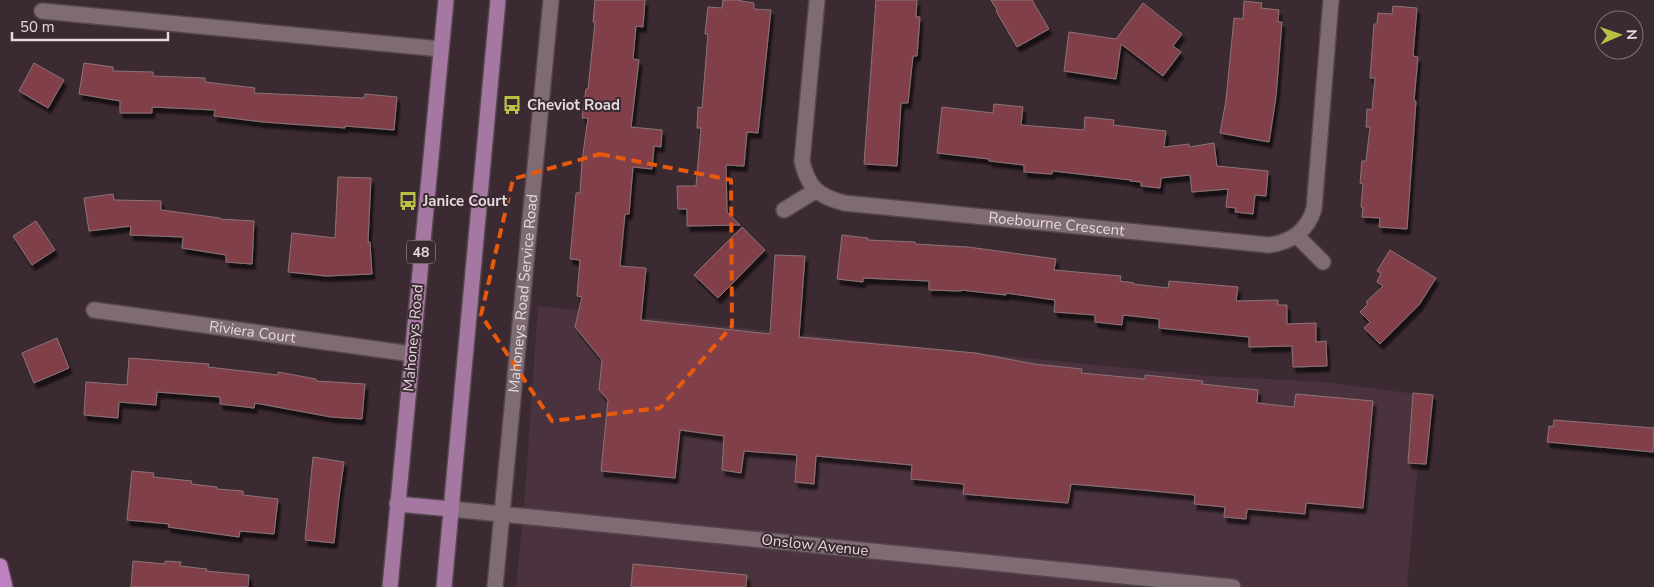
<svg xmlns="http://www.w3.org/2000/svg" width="1654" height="587" viewBox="0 0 1654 587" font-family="'Nunito Sans',sans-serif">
<defs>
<filter id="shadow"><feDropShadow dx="3" dy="5.5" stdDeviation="1" flood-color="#0009"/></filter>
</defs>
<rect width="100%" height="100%" fill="#3b2a32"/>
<path fill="#4a333e" d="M 538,306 L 975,353 L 1208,376 L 1322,382 L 1424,395 L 1407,587 L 516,587 L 525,494 Z"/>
<g fill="#814048" stroke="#8a7476" filter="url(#shadow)">
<path d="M 595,0 L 645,0 L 643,27 L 636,26 L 633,59 L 639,60 L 631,127 L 662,130 L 661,147 L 654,146 L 652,169 L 633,167 L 629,214 L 625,214 L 620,266 L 646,268 L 641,320 L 770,334 L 775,255 L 805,256 L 799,337 L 976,353 L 1034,364 L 1082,369 L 1081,373 L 1145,379 L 1145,375 L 1203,381 L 1202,384 L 1258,390 L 1257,403 L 1294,407 L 1296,394 L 1373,401 L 1363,508 L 1306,503 L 1305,514 L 1247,509 L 1246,519 L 1224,517 L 1225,507 L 1194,504 L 1195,495 L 1131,489 L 1071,484 L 1068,503 L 963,494 L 964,484 L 911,479 L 912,465 L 816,456 L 814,484 L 795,482 L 797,455 L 744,451 L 741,473 L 722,470 L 724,436 L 680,430 L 675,478 L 601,471 L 608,400 L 599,390 L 602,360 L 575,327 L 582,297 L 577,296 L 580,260 L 570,259 L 576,193 L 580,193 L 582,161 L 588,118 L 582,118 L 586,89 L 588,89 L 595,22 L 593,22 Z"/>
<path d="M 723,0 L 741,0 L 741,1 L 754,3 L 754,9 L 771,10 L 758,133 L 747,132 L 744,166 L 726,165 L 727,212 L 740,225 L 687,226 L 687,209 L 678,209 L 677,186 L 696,186 L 701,128 L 697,128 L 698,107 L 702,108 L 708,34 L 705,34 L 708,7 L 722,8 Z"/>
<path d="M 876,0 L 917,0 L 916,17 L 920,17 L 917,56 L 913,56 L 908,103 L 901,103 L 897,166 L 864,164 Z"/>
<path d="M 991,0 L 1032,0 L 1049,29 L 1017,47 L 996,11 L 997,10 Z"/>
<path d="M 1244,1 L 1262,3 L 1261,8 L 1279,10 L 1278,22 L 1282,22 L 1276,97 L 1269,142 L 1220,133 L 1226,100 L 1234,18 L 1243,19 Z"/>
<path d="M 1143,3 L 1182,34 L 1173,46 L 1181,52 L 1163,76 L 1121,44 L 1116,79 L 1064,71 L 1069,32 L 1116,39 Z"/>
<path d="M 1393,6 L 1417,8 L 1413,56 L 1418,57 L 1414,101 L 1416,101 L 1407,229 L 1379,227 L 1380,218 L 1362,217 L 1363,207 L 1361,207 L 1363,184 L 1360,183 L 1362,161 L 1366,161 L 1370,127 L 1366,127 L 1367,109 L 1372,110 L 1375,78 L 1370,78 L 1374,24 L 1377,24 L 1378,13 L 1392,14 Z"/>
<path d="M 34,63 L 64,80 L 48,108 L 19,91 Z"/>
<path d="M 84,63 L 113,67 L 113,71 L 153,72 L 153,76 L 205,78 L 205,82 L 255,88 L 254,93 L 364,98 L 365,94 L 397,97 L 394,130 L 345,126 L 345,128 L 263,122 L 214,116 L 215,110 L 152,107 L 152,113 L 120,113 L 120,101 L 79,94 Z"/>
<path d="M 994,104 L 1023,107 L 1021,125 L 1084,130 L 1085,117 L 1114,120 L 1113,125 L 1166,131 L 1164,147 L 1189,144 L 1189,147 L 1214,143 L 1217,166 L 1268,171 L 1266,196 L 1255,195 L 1253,214 L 1235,212 L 1236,208 L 1226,207 L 1228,189 L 1192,192 L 1190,175 L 1161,178 L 1160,188 L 1141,186 L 1141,182 L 1130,181 L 1131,180 L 1053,171 L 1052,174 L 1024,172 L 1024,165 L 989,161 L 989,159 L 937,153 L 942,107 L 993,113 Z"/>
<path d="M 338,177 L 371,178 L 368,242 L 370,242 L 372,274 L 326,276 L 288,272 L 292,233 L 335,238 Z"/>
<path d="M 113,194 L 114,200 L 161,201 L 161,210 L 220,218 L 220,219 L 254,221 L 252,264 L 226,262 L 226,255 L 182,248 L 183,237 L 130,235 L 131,226 L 89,231 L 84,198 Z"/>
<path d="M 36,221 L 55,250 L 32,265 L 13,236 Z"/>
<path d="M 742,227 L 765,250 L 718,298 L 694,275 Z"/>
<path d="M 842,235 L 868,238 L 868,240 L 915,242 L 915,244 L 968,247 L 1056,259 L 1054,270 L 1121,276 L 1120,281 L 1134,283 L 1133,284 L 1168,288 L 1169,281 L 1238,287 L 1236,301 L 1278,300 L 1278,305 L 1287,305 L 1287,324 L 1316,323 L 1316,342 L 1326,341 L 1327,366 L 1293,367 L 1292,346 L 1249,347 L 1249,337 L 1159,328 L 1159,319 L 1123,315 L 1122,325 L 1095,322 L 1095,315 L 1054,312 L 1055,300 L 1006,293 L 1006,295 L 961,290 L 961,291 L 929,290 L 929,281 L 863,278 L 863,282 L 837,279 Z"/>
<path d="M 1390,250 L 1436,278 L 1419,305 L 1380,344 L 1364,328 L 1370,322 L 1360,312 L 1368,304 L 1366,302 L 1383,286 L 1377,282 L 1381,273 L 1377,271 Z"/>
<path d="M 57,338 L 69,368 L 34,383 L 22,353 Z"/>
<path d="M 129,358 L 209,364 L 208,367 L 278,375 L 278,372 L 316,379 L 316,381 L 365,384 L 362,419 L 331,417 L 255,403 L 254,408 L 220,404 L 220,397 L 157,392 L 156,405 L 119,402 L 118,418 L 84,415 L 86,382 L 127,385 Z"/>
<path d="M 1413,393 L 1433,395 L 1426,464 L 1408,463 Z"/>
<path d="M 1554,420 L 1654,428 L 1653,452 L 1547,442 L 1549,426 L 1553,427 Z"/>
<path d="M 313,457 L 344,462 L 339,497 L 334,543 L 305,540 Z"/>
<path d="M 132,471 L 154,473 L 153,477 L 192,481 L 191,484 L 217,487 L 217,489 L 243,491 L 243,495 L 278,499 L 274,534 L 240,531 L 239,537 L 168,527 L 169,524 L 127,520 Z"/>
<path d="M 133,561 L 165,564 L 165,561 L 181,562 L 180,566 L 207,569 L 206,571 L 249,575 L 248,587 L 131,587 Z"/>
<path d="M 633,564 L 747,575 L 746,587 L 631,587 Z"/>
</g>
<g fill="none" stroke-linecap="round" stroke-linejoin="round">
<g stroke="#54464c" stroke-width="18">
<g id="minor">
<path id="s1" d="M 817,0 L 802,161 C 808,188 818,196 844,203 L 1269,245 C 1292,242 1307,231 1314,209 L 1331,0"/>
<path d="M 42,11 L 441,49"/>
<path d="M 784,210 L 815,191"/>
<path d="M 1297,236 L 1323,262"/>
<path id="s2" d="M 94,310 L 412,354"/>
<path d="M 451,509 L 1233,587"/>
<path id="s3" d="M 495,587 L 551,0"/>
</g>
</g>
<g stroke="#54464c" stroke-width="18">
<g id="major">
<path d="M 397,504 L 451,509"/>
<path d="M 390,587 L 446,0"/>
<path d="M 444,587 L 498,0"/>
</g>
</g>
<g stroke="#54464c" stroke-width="18">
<path id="highway" d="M 0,566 L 5,587"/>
</g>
<use href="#minor" stroke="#7e6b73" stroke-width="15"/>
<use href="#major" stroke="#a478a1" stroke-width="15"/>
<use href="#highway" stroke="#bd81c0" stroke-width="15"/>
</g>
<path fill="none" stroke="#e8590c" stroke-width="4" stroke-dasharray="10 6" stroke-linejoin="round" d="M 600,154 L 731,180 L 732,326 L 660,408 L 552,421 L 481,315 L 513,179 Z"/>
<defs>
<g id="bus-bare" transform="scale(1.5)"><path d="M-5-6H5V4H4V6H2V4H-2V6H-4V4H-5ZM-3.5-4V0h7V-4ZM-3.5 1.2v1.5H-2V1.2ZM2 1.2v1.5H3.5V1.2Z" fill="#bbc045" stroke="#3b2a32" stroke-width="2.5" paint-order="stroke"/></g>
</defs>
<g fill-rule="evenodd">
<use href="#bus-bare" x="512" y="105"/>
<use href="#bus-bare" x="408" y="201"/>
</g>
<g text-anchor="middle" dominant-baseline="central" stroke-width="4" stroke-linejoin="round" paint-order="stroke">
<rect fill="#3b2a32" stroke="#b1a4aa" stroke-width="1" x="407" y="240.5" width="28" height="23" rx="4"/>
<g font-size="14" font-weight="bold" fill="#e4d9dd">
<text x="421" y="252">48</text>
</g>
<g font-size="15" font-weight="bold" fill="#e4d9dd" stroke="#3b2a32" text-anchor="start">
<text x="527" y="105">Cheviot Road</text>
<text x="423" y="201">Janice Court</text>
</g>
<g font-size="15" fill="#e4d9dd" stroke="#3b2a32">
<text stroke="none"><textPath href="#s1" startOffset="439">Roebourne Crescent</textPath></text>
<text stroke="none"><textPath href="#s3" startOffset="295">Mahoneys Road Service Road</textPath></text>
<text stroke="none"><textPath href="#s2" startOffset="160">Riviera Court</textPath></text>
<text transform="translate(413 338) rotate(-85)">Mahoneys Road</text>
<text transform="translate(815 545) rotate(6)">Onslow Avenue</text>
</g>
</g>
<g transform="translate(1619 35) rotate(88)"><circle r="24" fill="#3b2a32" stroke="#7f7076"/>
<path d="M0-4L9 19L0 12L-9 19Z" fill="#bbc045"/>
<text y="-8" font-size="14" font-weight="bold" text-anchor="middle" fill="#e4d9dd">N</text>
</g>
<path d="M12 32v8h156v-8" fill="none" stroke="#e4d9dd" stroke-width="2.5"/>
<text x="20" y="32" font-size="15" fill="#e4d9dd" stroke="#3b2a32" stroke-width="4" paint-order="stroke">50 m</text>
</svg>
